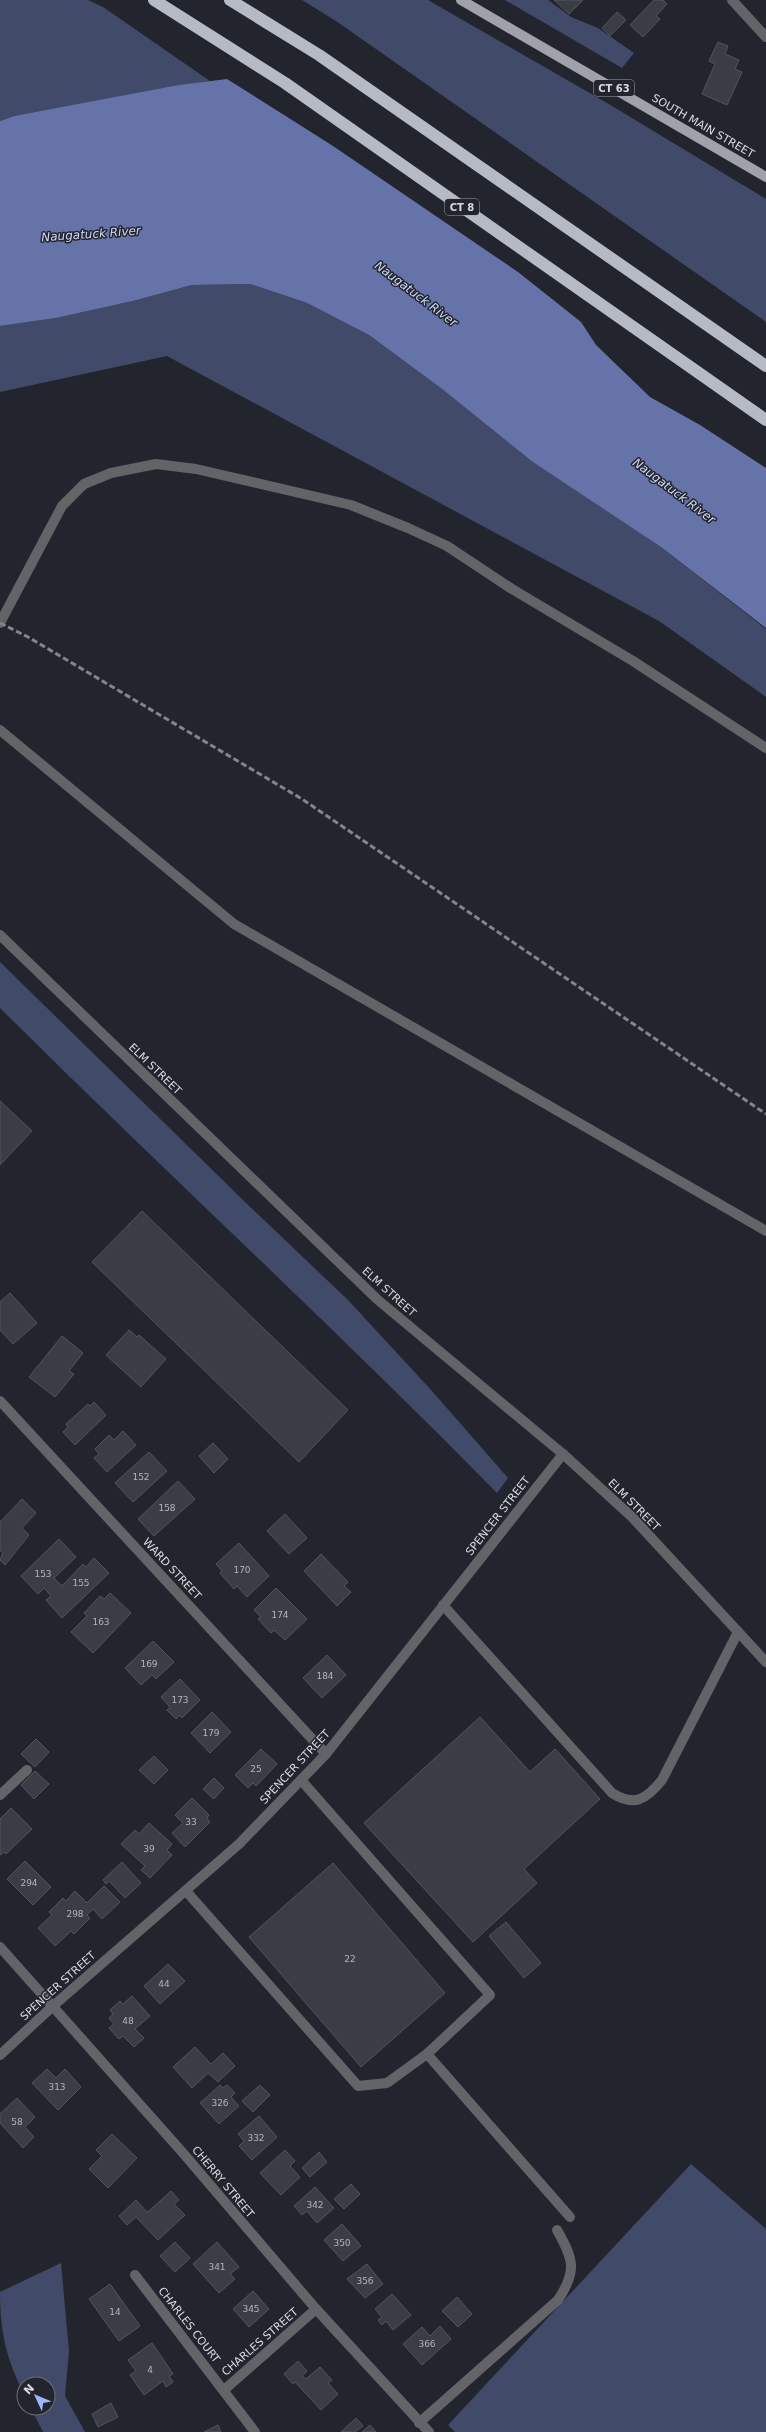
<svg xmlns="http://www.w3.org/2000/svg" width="766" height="2432" viewBox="0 0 766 2432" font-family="'DejaVu Sans',sans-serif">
<rect width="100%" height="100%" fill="#23252e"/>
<g fill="#414a68">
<path d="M 0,0 L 88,0 L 103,7 L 210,81 L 14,116 L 0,121 Z"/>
<path d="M 302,0 L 428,0 L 607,103 L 766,199 L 766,322 L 336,21 Z"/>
<path d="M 505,0 L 548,0 L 571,17 L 598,28 L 634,53 L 622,68 Z"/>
<path d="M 250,284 L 307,303 L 369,335 L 661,547 L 766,629 L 766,697 L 659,621 L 167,356 L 0,392 L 0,326 L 56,318 L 133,301 L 192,285 Z"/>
<path d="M 0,962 L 244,1201 L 348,1300 L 432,1391 L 508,1478 L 497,1493 C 335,1328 164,1171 0,1008 Z"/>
<path d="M 691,2164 L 766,2229 L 766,2432 L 455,2432 L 448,2425 Z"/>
<path d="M 61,2263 L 69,2351 L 65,2396 L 85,2432 L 43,2432 L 31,2408 L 48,2408 L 48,2384 L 24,2384 L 24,2394 C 6,2358 0,2331 0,2292 Z"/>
</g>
<path fill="#6573a9" d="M 227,79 L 333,146 L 518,272 L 581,322 L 596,345 L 650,397 L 700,425 L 766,468 L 766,628 L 661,547 L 533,462 L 441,388 L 369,335 L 307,303 L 250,284 L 192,285 L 133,301 L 56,318 L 0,326 L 0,121 L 14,116 L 179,85 Z"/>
<g fill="#3a3d46" stroke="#52555f">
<path d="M 554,0 L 583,0 L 569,14 Z"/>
<path d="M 654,0 L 663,0 L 667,4 L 656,16 L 660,19 L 643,37 L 630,25 Z"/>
<path d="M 617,12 L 626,20 L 610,36 L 602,28 Z"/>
<path d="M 718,42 L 728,46 L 725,54 L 739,60 L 735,69 L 742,72 L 727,105 L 702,94 L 715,64 L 709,61 Z"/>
<path d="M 0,1101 L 32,1131 L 0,1165 Z"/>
<path d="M 142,1211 L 348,1410 L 299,1462 L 92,1262 Z"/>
<path d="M 10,1293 L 37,1323 L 13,1344 L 0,1330 L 0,1302 Z"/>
<path d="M 129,1330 L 137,1337 L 139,1335 L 166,1359 L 141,1387 L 106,1355 Z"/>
<path d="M 62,1336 L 83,1353 L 69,1371 L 74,1374 L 55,1397 L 29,1377 Z"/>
<path d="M 94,1402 L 106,1415 L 75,1445 L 63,1432 L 68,1427 L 66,1424 L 88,1404 L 90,1406 Z"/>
<path d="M 123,1431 L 136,1445 L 107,1472 L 94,1458 L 99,1454 L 95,1449 L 109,1435 L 114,1440 Z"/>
<path d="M 213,1443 L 228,1459 L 214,1473 L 199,1456 Z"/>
<path d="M 149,1452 L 167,1471 L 133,1502 L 115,1483 Z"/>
<path d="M 178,1481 L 195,1499 L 154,1536 L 138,1519 Z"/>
<path d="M 22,1499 L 36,1513 L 22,1528 L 29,1535 L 5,1565 L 0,1560 L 3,1553 L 0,1550 L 0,1522 Z"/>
<path d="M 285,1514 L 307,1538 L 289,1554 L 267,1531 Z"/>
<path d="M 59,1539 L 76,1557 L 54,1578 L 62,1586 L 83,1564 L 86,1567 L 94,1558 L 109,1573 L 62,1618 L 46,1600 L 51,1596 L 44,1588 L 38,1594 L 21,1576 Z"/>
<path d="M 239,1543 L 269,1576 L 247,1597 L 237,1586 L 234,1589 L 220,1573 L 222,1571 L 216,1564 Z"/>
<path d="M 321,1554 L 348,1582 L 344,1586 L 351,1592 L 337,1606 L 304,1571 Z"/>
<path d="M 276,1588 L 307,1619 L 285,1640 L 274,1630 L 271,1633 L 258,1619 L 261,1617 L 254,1610 Z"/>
<path d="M 110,1593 L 131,1613 L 93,1653 L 71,1632 L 87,1616 L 84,1613 L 100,1596 L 104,1599 Z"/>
<path d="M 153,1641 L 174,1662 L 156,1679 L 152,1675 L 141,1685 L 125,1668 Z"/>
<path d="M 327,1655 L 346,1675 L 322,1698 L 303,1678 Z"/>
<path d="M 180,1679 L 200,1700 L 182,1718 L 180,1715 L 176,1719 L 167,1710 L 170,1707 L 161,1697 Z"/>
<path d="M 212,1712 L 231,1732 L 210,1753 L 191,1733 Z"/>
<path d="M 480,1717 L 530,1772 L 555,1749 L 600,1799 L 524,1869 L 537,1883 L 473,1942 L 364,1823 Z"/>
<path d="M 36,1739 L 49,1752 L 35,1767 L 21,1754 Z"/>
<path d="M 261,1749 L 277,1764 L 256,1786 L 253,1783 L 248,1788 L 235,1775 Z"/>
<path d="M 154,1756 L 168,1770 L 154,1784 L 139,1770 Z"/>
<path d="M 35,1771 L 49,1784 L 34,1799 L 21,1785 Z"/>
<path d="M 214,1778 L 224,1788 L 214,1799 L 203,1789 Z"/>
<path d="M 192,1798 L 209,1815 L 207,1818 L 210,1822 L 185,1847 L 172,1833 L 183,1823 L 175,1815 Z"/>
<path d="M 11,1808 L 32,1829 L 6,1854 L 4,1852 L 0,1855 L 0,1819 Z"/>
<path d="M 149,1823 L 172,1844 L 167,1850 L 172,1855 L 150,1878 L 141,1870 L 145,1866 L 121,1844 L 135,1830 L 139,1834 Z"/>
<path d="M 25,1861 L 51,1887 L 33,1905 L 7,1879 Z"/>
<path d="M 122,1862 L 141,1883 L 125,1898 L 109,1881 L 106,1884 L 103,1880 Z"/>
<path d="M 333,1863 L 445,1993 L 361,2067 L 249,1937 Z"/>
<path d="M 104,1886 L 120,1902 L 102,1919 L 93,1909 L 87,1915 L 90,1918 L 74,1934 L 71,1931 L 55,1946 L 38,1928 L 52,1915 L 49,1912 L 63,1898 L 66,1901 L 75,1891 L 87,1903 Z"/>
<path d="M 506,1922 L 541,1963 L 524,1978 L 489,1936 Z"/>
<path d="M 168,1964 L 185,1981 L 160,2004 L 144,1986 Z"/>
<path d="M 132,1996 L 150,2016 L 135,2029 L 144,2038 L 134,2047 L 123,2036 L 119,2039 L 109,2028 L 114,2024 L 109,2018 L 113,2014 L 110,2010 L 120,2001 L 123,2004 Z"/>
<path d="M 195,2047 L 211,2064 L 223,2053 L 235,2066 L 218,2082 L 208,2073 L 192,2088 L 173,2067 Z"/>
<path d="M 47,2069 L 56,2078 L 65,2069 L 81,2087 L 58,2110 L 32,2083 Z"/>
<path d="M 220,2085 L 223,2088 L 227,2085 L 235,2093 L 231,2097 L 239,2106 L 219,2124 L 200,2103 Z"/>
<path d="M 260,2085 L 270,2095 L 253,2112 L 242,2101 Z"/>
<path d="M 17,2098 L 35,2117 L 25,2127 L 34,2137 L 23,2148 L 0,2123 L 0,2114 Z"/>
<path d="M 259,2116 L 277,2137 L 252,2160 L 239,2146 L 244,2141 L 238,2134 Z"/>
<path d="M 112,2134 L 137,2158 L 108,2188 L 89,2169 L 102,2156 L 96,2150 Z"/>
<path d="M 285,2150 L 295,2161 L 290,2166 L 300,2177 L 281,2195 L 260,2173 Z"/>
<path d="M 319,2152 L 327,2162 L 310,2177 L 302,2168 Z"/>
<path d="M 351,2184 L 360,2194 L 344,2209 L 334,2199 Z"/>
<path d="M 315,2187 L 334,2208 L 317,2223 L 307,2211 L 302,2215 L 294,2206 Z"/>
<path d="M 171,2191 L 179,2200 L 174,2204 L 185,2215 L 158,2240 L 136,2217 L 127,2225 L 119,2216 L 136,2200 L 147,2212 L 149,2211 Z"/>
<path d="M 342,2224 L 361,2246 L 343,2261 L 324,2240 Z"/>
<path d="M 175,2242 L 190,2258 L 175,2272 L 160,2256 Z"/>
<path d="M 217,2242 L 239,2267 L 230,2274 L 235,2279 L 219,2293 L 193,2264 Z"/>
<path d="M 367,2264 L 383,2284 L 365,2298 L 347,2279 Z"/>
<path d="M 110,2284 L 140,2326 L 119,2341 L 89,2299 Z"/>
<path d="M 253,2291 L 269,2309 L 249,2327 L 233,2309 Z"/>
<path d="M 392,2294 L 411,2315 L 393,2330 L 386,2321 L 382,2325 L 378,2320 L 382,2317 L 375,2309 Z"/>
<path d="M 457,2297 L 472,2314 L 458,2327 L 442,2311 Z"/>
<path d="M 440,2326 L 451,2339 L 422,2365 L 403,2344 L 422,2327 L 430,2336 Z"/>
<path d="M 152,2343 L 173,2374 L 169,2376 L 173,2382 L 166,2387 L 163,2381 L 144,2395 L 130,2375 L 136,2371 L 128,2360 Z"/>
<path d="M 298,2361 L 307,2371 L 302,2376 L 306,2379 L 320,2367 L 332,2380 L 328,2383 L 338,2394 L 321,2410 L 295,2382 L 293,2384 L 284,2374 Z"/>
<path d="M 111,2403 L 118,2417 L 98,2427 L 92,2414 Z"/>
<path d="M 356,2418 L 363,2426 L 355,2432 L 341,2432 Z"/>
<path d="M 218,2425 L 221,2432 L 204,2432 Z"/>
<path d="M 370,2425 L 376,2432 L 362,2432 Z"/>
</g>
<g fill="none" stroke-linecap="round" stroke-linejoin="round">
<g stroke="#626468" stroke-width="10">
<path d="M 732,0 L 766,37"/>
<path d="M 0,623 L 62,506 L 84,484 L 111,473 L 156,464 L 196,469 L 351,505 L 408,528 L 447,546 L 512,589 L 633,661 L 766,748"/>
<path d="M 0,730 L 234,924 L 766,1231"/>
<path d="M 0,935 L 378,1300 L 563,1454 L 632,1517 L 766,1662"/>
<path d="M 0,1401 L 326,1754"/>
<path d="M 443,1605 L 612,1793 C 634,1807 646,1800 662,1780 L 738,1632"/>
<path d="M 0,1795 L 27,1770"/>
<path d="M 186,1891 L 358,2086 L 387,2083 L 427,2054 L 490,1995 L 301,1780"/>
<path d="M 0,1947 L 183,2153 L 316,2309 L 429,2432"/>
<path d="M 427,2054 L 570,2217"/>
<path d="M 0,2055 L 53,2006 L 239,1844 L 326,1754 L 563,1454"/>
<path d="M 135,2275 L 255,2432"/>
<path d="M 224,2390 L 316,2309"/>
<path d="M 419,2423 L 558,2300 C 577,2271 574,2260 557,2230"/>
</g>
<path stroke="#9fa1ab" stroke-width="10" d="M 461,0 L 766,177"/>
<g stroke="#b6bac5" stroke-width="12">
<path d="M 154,0 L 285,83 L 766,420"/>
<path d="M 230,0 L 319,55 L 766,366"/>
</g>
<path stroke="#83858d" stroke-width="3" stroke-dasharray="6 3" stroke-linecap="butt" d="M 0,623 L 28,637 L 302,799 L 766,1114"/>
</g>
<g text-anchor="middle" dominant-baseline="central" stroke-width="3" stroke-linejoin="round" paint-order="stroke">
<g font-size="9" fill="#b1b4ba">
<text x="141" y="1477">152</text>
<text x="167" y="1508">158</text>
<text x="242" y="1570">170</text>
<text x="43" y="1574">153</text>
<text x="81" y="1583">155</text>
<text x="280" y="1615">174</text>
<text x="101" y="1622">163</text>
<text x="149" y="1664">169</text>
<text x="325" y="1676">184</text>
<text x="180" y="1700">173</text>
<text x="211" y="1733">179</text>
<text x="256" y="1769">25</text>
<text x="191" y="1822">33</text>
<text x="149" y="1849">39</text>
<text x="29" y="1883">294</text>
<text x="75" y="1914">298</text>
<text x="350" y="1959">22</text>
<text x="164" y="1984">44</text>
<text x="128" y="2021">48</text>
<text x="57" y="2087">313</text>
<text x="220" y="2103">326</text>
<text x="17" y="2122">58</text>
<text x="256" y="2138">332</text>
<text x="315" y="2205">342</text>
<text x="342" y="2243">350</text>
<text x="217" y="2267">341</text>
<text x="365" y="2281">356</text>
<text x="251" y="2309">345</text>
<text x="115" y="2312">14</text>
<text x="427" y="2344">366</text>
<text x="150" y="2370">4</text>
</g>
<g fill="#23252e" stroke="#a2a4ab" stroke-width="1">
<rect x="594" y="80" width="40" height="16" rx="3"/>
<rect x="445" y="199" width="34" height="16" rx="3"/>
</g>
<g font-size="10" font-weight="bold" fill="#d9dbe1">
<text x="614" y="88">CT 63</text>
<text x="462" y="207">CT 8</text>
</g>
<g font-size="11" fill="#d9dbe1" stroke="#23252e">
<text transform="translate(703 126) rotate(30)">SOUTH MAIN STREET</text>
<text transform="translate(155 1069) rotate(44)">ELM STREET</text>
<text transform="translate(389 1292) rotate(42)">ELM STREET</text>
<text transform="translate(634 1505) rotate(45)">ELM STREET</text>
<text transform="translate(498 1516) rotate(-52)">SPENCER STREET</text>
<text transform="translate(172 1569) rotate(47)">WARD STREET</text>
<text transform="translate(295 1767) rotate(-47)">SPENCER STREET</text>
<text transform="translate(58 1986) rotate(-42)">SPENCER STREET</text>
<text transform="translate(223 2182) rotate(50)">CHERRY STREET</text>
<text transform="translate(189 2325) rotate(52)">CHARLES COURT</text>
<text transform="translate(260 2342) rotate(-41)">CHARLES STREET</text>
</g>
<g font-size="12" font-style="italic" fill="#ced8f8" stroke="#23252e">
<text transform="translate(91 234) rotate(-4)">Naugatuck River</text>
<text transform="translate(416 294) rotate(37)">Naugatuck River</text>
<text transform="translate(674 491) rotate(37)">Naugatuck River</text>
</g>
</g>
<g transform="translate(36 2396) rotate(314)"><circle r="19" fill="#23252e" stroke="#6c6e76"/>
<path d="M0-3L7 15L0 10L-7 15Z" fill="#a0b3fd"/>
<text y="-6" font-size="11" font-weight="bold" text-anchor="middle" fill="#d9dbe1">N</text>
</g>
</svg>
